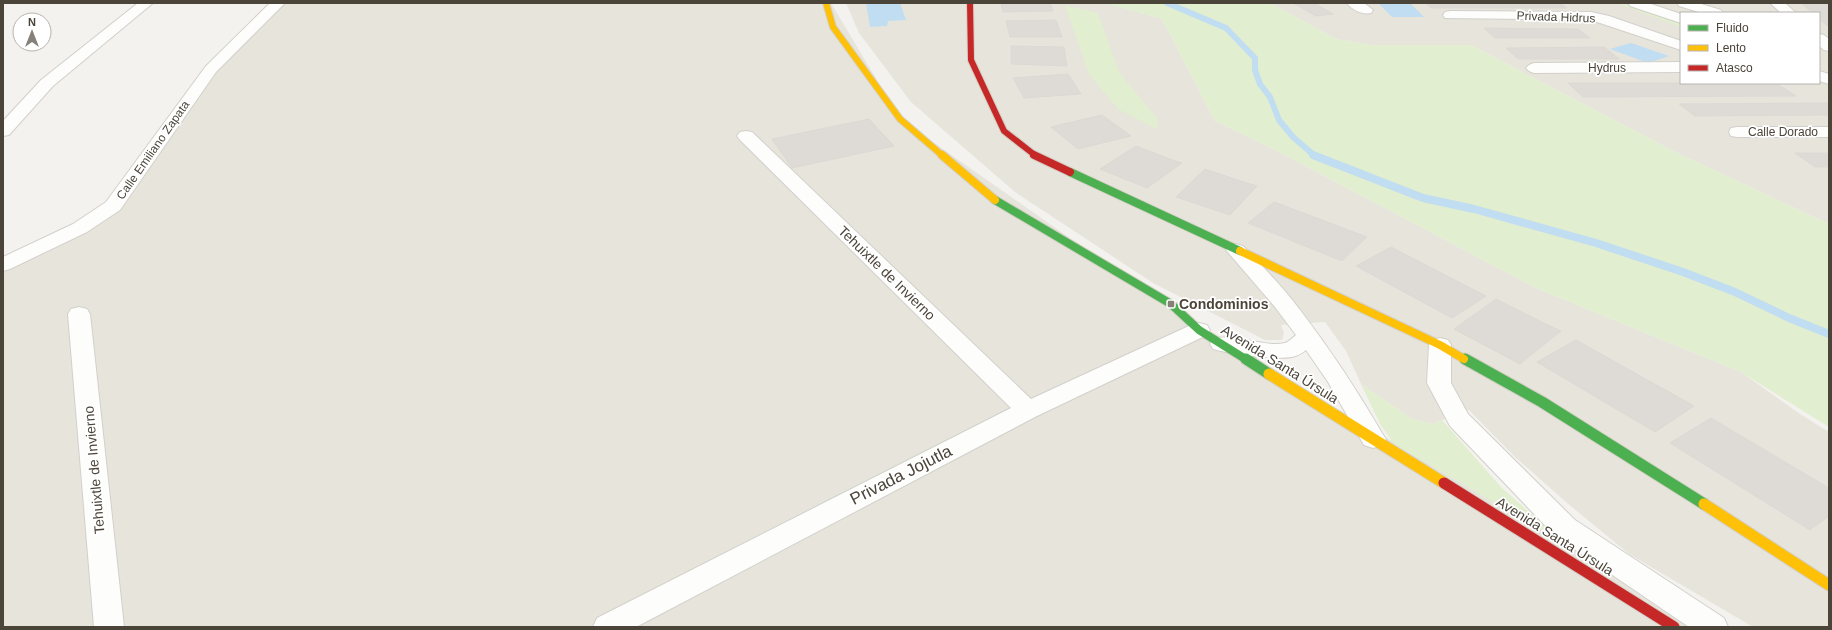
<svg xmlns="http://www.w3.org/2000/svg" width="1832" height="630" viewBox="0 0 1832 630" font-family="Helvetica,sans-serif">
<rect width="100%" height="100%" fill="#f4f2ee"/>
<g fill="#e7e4dc" fill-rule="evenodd">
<path d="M 278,3 L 831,3 L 900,119 L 1221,344 L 1720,627 L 3,627 L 3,271 L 113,206 L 211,69 Z"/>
<path d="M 846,3 L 1106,3 L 1162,19 L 1215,121 L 1279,152 L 1538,289 L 1741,372 L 1800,414 L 1829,432 L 1829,627 L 1753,627 L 1629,554 L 1567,503 L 1514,456 L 1469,410 L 1432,424 L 1412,419 L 1361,384 L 1346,351 L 1325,322 L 1281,325 L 1284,333 L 1282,340 L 1265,340 L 1153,283 L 1015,192 L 911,102 L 859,33 Z"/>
<path d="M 1270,3 L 1829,3 L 1829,224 L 1673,151 L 1471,45 L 1371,45 L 1336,39 ZM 1681,13 L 1819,13 L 1819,83 L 1681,83 Z"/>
</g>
<g fill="#e1eecf">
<path d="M 1105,3 L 1270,3 L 1336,39 L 1371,45 L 1471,45 L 1673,151 L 1829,224 L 1829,427 L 1741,372 L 1538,289 L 1279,152 L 1215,121 L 1162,19 Z"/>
<path d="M 1615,3 L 1627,3 L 1681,22 L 1681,27 Z"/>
<path d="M 1065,5 L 1098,13 L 1119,72 L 1157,118 L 1157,129 L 1118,109 L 1089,74 Z"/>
<path d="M 1361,384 L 1412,419 L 1432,424 L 1442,420 L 1501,487 L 1566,545 L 1394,444 L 1380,424 Z"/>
</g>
<g fill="#c0ddf1">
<path d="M 866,3 L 900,3 L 906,20 L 888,21 L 887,26 L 870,27 Z"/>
<path d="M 1378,3 L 1410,3 L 1424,17 L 1392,17 Z"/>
<path d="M 1631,43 L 1669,56 L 1648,63 L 1610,49 Z"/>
</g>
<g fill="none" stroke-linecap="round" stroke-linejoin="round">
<path stroke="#c0ddf1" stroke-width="6" d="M 1167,3 L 1226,28 L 1251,54 L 1255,58 L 1255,70 L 1260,84 L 1270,97 L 1279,120 L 1293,137 L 1315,156"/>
<path stroke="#c0ddf1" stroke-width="8" d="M 1313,155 L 1423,198 L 1474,209 L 1596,243 L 1683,272 L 1735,292 L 1789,318 L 1829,334"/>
</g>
<g fill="#dedbd6" stroke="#dcd9d4">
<path d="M 1001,3 L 1050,3 L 1053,11 L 1003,12 Z"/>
<path d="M 1293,3 L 1314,3 L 1333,14 L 1316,16 Z"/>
<path d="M 1425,3 L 1560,3 L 1567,8 L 1431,8 Z"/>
<path d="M 1801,3 L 1826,3 L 1829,6 L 1829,27 L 1819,19 L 1819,13 L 1813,13 Z"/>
<path d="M 1056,20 L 1062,37 L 1010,37 L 1006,21 Z"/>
<path d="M 1484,28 L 1578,29 L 1590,38 L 1495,38 Z"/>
<path d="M 1011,46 L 1064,47 L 1067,66 L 1011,64 Z"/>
<path d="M 1604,47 L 1619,59 L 1518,59 L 1506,48 Z"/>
<path d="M 1068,74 L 1081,94 L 1024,98 L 1013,78 Z"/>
<path d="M 1568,83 L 1776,83 L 1796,96 L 1583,97 Z"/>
<path d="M 1829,103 L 1829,115 L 1695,116 L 1679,104 Z"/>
<path d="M 1102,115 L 1131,136 L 1078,149 L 1051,127 Z"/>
<path d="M 869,119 L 894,146 L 792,168 L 772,139 Z"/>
<path d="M 1136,146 L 1172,160 L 1182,163 L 1147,188 L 1100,169 Z"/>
<path d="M 1795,153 L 1829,153 L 1829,167 L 1815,167 Z"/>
<path d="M 1205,169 L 1247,183 L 1257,186 L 1230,215 L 1176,197 Z"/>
<path d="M 1274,202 L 1367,237 L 1342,261 L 1248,223 Z"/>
<path d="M 1391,247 L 1486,296 L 1452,318 L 1356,266 Z"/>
<path d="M 1496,299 L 1548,325 L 1561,331 L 1520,364 L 1454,329 Z"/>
<path d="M 1576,340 L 1694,406 L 1655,432 L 1537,362 Z"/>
<path d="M 1711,418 L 1829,488 L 1829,516 L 1810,530 L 1670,443 Z"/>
</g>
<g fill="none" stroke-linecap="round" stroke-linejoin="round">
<g stroke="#d2d0cb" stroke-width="2">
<g id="street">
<path d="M 138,3 L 153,3 L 53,86 L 9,135 L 3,136 L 3,121 L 41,80 Z"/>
<path d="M 270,3 L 285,3 L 216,72 L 120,210 L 87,232 L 10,269 L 3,271 L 3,257 L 73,224 L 106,202 L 206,66 Z"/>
<path d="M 1347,3 L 1364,3 L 1373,10 L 1371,13 C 1363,15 1352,10 1347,3 Z"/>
<path d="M 1628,3 L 1648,3 L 1681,14 L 1681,23 L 1630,6 Z"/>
<path d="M 1677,3 L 1698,3 L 1721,10 L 1723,13 L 1702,13 L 1679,6 Z"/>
<path d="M 1770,3 L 1785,3 L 1796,13 L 1781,13 Z"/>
<path d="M 1450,11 L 1591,12 L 1609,16 L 1681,41 L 1681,50 L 1591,20 L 1445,18 L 1443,15 L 1445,12 Z"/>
<path d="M 1819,34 L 1824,35 L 1829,39 L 1829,51 L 1824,50 L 1819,46 Z"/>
<path d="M 1681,62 L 1681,72 L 1534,73 L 1529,71 L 1526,68 L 1529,65 L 1534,63 Z"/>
<path d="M 1819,71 L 1829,74 L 1829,84 L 1819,81 Z"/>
<path d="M 1737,127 L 1829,127 L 1829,137 L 1737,137 L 1731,136 L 1729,132 L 1731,128 Z"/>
<path d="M 746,131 L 752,132 L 1031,399 L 1191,325 L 1199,323 L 1207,325 L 1210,330 L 1207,335 L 1037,416 L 636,627 L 593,627 L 597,618 L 1011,408 L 740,140 L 737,136 L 740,132 Z"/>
<path d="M 1236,244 L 1243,246 C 1263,267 1283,287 1300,310 C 1330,349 1357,390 1382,433 L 1386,439 L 1382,445 L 1373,448 L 1364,445 L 1328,382 L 1306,350 C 1301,354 1297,356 1292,357 C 1272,360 1232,354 1213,349 L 1210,344 L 1213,339 C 1235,333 1266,348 1285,343 C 1289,342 1293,337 1296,335 L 1275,307 L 1226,250 L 1229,246 Z"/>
<path d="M 79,307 L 87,309 L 90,314 L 124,627 L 94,627 L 68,314 L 71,309 Z"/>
<path d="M 1440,338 L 1448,340 L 1451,345 L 1451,383 L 1468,414 L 1575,520 L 1724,618 L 1728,627 L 1689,627 L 1555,536 L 1450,426 L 1427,383 L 1429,345 L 1432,340 Z"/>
</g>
</g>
<g stroke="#d3cfc5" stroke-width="10">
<g id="fast-far1">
<path d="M 1070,172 L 1240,251"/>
<path d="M 995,200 L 1171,304 L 1199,330 L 1247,360"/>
<path d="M 1464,359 L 1466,360"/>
</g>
</g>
<g stroke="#d3cfc5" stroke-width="13">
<g id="fast">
<path d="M 1246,359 L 1269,374"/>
<path d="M 1465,359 L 1542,402 L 1704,504"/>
</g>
</g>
<g stroke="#d3cfc5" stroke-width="8">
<path id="slow-far2" d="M 826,3 L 833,27 L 900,119 L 943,156"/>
</g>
<g stroke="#d3cfc5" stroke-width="10">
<g id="slow-far1">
<path d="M 942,155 L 995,200"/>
<path d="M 1240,251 L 1440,345 L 1464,359"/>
</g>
</g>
<g stroke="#d3cfc5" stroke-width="13">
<g id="slow">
<path d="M 1269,374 L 1444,483"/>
<path d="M 1704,504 L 1829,585"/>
</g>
</g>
<g stroke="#d3cfc5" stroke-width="8">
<path id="jam-far2" d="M 970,3 L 971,60 L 1004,131 L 1036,156"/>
</g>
<g stroke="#d3cfc5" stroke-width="10">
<path id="jam-far1" d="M 1034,155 L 1070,172"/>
</g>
<g stroke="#d3cfc5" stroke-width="13">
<path id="jam" d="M 1444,483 L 1674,627"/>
</g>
<use href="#street" fill="#fdfdfc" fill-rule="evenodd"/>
<use href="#fast-far1" stroke="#4caf50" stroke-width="8"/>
<use href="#fast" stroke="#4caf50" stroke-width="11"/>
<use href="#slow-far2" stroke="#ffc107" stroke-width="6"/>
<use href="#slow-far1" stroke="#ffc107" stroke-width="8"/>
<use href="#slow" stroke="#ffc107" stroke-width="11"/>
<use href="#jam-far2" stroke="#c62828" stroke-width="6"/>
<use href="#jam-far1" stroke="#c62828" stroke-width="8"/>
<use href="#jam" stroke="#c62828" stroke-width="11"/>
</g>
<rect fill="#868178" stroke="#fff" stroke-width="1.5" x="1167" y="300" width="8" height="8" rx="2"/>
<g text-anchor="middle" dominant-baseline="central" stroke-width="3.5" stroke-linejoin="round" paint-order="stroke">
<g font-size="12" fill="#4b4439" stroke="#fff">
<text transform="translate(1556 17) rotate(2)">Privada Hidrus</text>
<text x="1607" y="68">Hydrus</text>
<text x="1783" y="132">Calle Dorado</text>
<text transform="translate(153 150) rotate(-55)">Calle Emiliano Zapata</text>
</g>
<g font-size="14" fill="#4b4439" stroke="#fff">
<text transform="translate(887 273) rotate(44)">Tehuixtle de Invierno</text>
<text transform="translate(1280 364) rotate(32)">Avenida Santa Úrsula</text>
<text transform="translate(94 470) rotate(-95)">Tehuixtle de Invierno</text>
<text transform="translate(1555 536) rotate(32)">Avenida Santa Úrsula</text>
</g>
<g font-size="14" font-weight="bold" fill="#4b4439" stroke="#fff" text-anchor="start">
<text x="1179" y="304">Condominios</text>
</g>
<g font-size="17" fill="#4b4439" stroke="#fff">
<text transform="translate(901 475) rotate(-27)">Privada Jojutla</text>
</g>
</g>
<rect width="1832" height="630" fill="none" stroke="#4b4439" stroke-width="8"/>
<rect x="1680" y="12" width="140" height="72" fill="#ffffff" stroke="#b7b4b0"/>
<rect x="1688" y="25" width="20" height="6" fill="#4caf50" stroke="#b7b4b0"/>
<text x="1716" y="32" font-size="12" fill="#4b4439">Fluido</text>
<rect x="1688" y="45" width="20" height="6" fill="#ffc107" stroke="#b7b4b0"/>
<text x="1716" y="52" font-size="12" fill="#4b4439">Lento</text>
<rect x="1688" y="65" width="20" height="6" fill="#c62828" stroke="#b7b4b0"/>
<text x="1716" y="72" font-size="12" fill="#4b4439">Atasco</text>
<g transform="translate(32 32)"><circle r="19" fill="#ffffff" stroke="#b7b4b0"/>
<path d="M0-3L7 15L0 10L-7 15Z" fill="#868178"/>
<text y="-6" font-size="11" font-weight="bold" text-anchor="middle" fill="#4b4439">N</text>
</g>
</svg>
